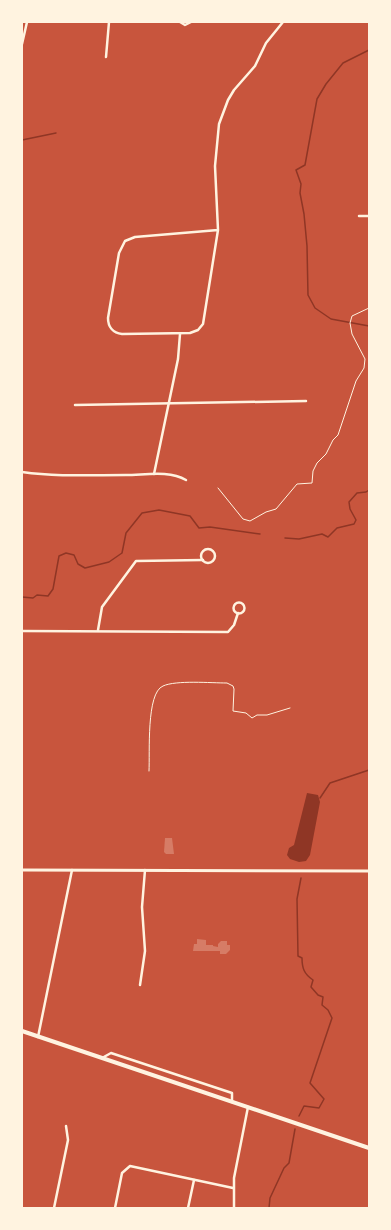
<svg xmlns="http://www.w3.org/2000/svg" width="391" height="1230" viewBox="0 0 391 1230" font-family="Arial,sans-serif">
<rect width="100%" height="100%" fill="#c8553d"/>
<path fill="#8f3625" d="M 307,793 L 318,795 L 320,802 L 310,855 L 306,861 L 299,862 L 290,859 L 287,855 L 289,848 L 294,845 Z"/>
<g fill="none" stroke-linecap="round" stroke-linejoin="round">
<g stroke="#8f3625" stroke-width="1.5">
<path d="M 369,50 L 343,63 L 326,84 L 317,99 L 305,165 L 296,170 L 301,184 L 300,193 L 304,214 L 307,246 L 308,295 L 315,308 L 331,319 L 369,326"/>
<path d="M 22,140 L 56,133"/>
<path d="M 285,538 L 299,539 L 322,534 L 328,537 L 337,528 L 354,524 L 356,520 L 350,509 L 349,502 L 357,493 L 366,492 L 369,490"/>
<path d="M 22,597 L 33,598 L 37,595 L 48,596 L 53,589 L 59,556 L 66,553 L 74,555 L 78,564 L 85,568 L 109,562 L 122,553 L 126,533 L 142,513 L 159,510 L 190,516 L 199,528 L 210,527 L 260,534"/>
<path d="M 320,798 L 330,783 L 369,770"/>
<path d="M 299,1116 L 304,1106 L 319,1108 L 324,1099 L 310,1083 L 332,1018 L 328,1010 L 322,1005 L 323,997 L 318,995 L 311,987 L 313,980 C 304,974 302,968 302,958 L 298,956 L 297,899 L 301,878"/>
<path d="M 269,1208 L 270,1198 L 284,1168 L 289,1163 L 295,1129"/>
</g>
</g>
<g fill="#d67c66">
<path d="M 165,838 L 172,838 L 174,854 L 166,854 L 164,852 Z"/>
<path d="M 197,939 L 206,940 L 206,945 L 213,945 L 213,946 L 218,947 L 218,944 L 221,941 L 227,941 L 227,945 L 230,945 L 230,950 L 226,954 L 220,954 L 220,951 L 193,951 L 194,944 L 197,944 Z"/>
</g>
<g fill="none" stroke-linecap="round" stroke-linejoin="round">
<g stroke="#fff3e0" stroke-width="1">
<path d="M 218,488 L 243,519 L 250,521 L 266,512 L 276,509 L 297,484 L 312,483 L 313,471 L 317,463 L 326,454 L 333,440 L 338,435 L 356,381 L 364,368 L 365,359 L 352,334 L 350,323 L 352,316 L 369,308"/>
<path d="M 149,771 C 150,753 146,693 163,686 C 176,680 211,683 227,683 L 233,686 L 234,689 L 233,711 L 246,713 L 252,718 L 257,715 L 267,715 L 290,708"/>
</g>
<g stroke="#fff3e0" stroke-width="2.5">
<path d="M 180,22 L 185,25 L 191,22"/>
<path d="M 22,44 L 27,22"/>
<path d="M 106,57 L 109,22"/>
<path d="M 359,216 L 369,216"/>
<path d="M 218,230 L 135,237 L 125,241 L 119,253 L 108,318 C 108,327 113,333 122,334 L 190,333 L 198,330 L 203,324 L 218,230 L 215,166 L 219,124 L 228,100 L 234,90 L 255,66 L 266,43 L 283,22"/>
<path d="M 75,405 L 306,401"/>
<path d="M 22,472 C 57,477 91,475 126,475 C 145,475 169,470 186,480"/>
<path d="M 154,474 L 178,359 L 180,334"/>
<circle cx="208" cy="556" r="7"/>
<circle cx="239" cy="608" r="5.5"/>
<path d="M 98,630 L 102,607 L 136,561 L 203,560"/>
<path d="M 22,631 L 228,632 L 234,625 L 238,613"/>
<path d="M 140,985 L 145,951 L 142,907 L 145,870"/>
<path d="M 38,1037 L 72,870"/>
<path d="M 102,1058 L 111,1053 L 232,1093 L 232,1102"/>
<path d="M 54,1208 L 68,1140 L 66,1126"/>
<path d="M 115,1208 L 122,1173 L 130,1166 L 233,1188"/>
<path d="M 188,1208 L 194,1180"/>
<path d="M 234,1208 L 234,1178 L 248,1107"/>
</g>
<path stroke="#fff3e0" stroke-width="3" d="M 22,870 L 369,871"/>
<path stroke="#fff3e0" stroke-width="4" d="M 22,1031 L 369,1148"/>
</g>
<rect width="391" height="1230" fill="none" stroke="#fff3e0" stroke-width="46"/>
</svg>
